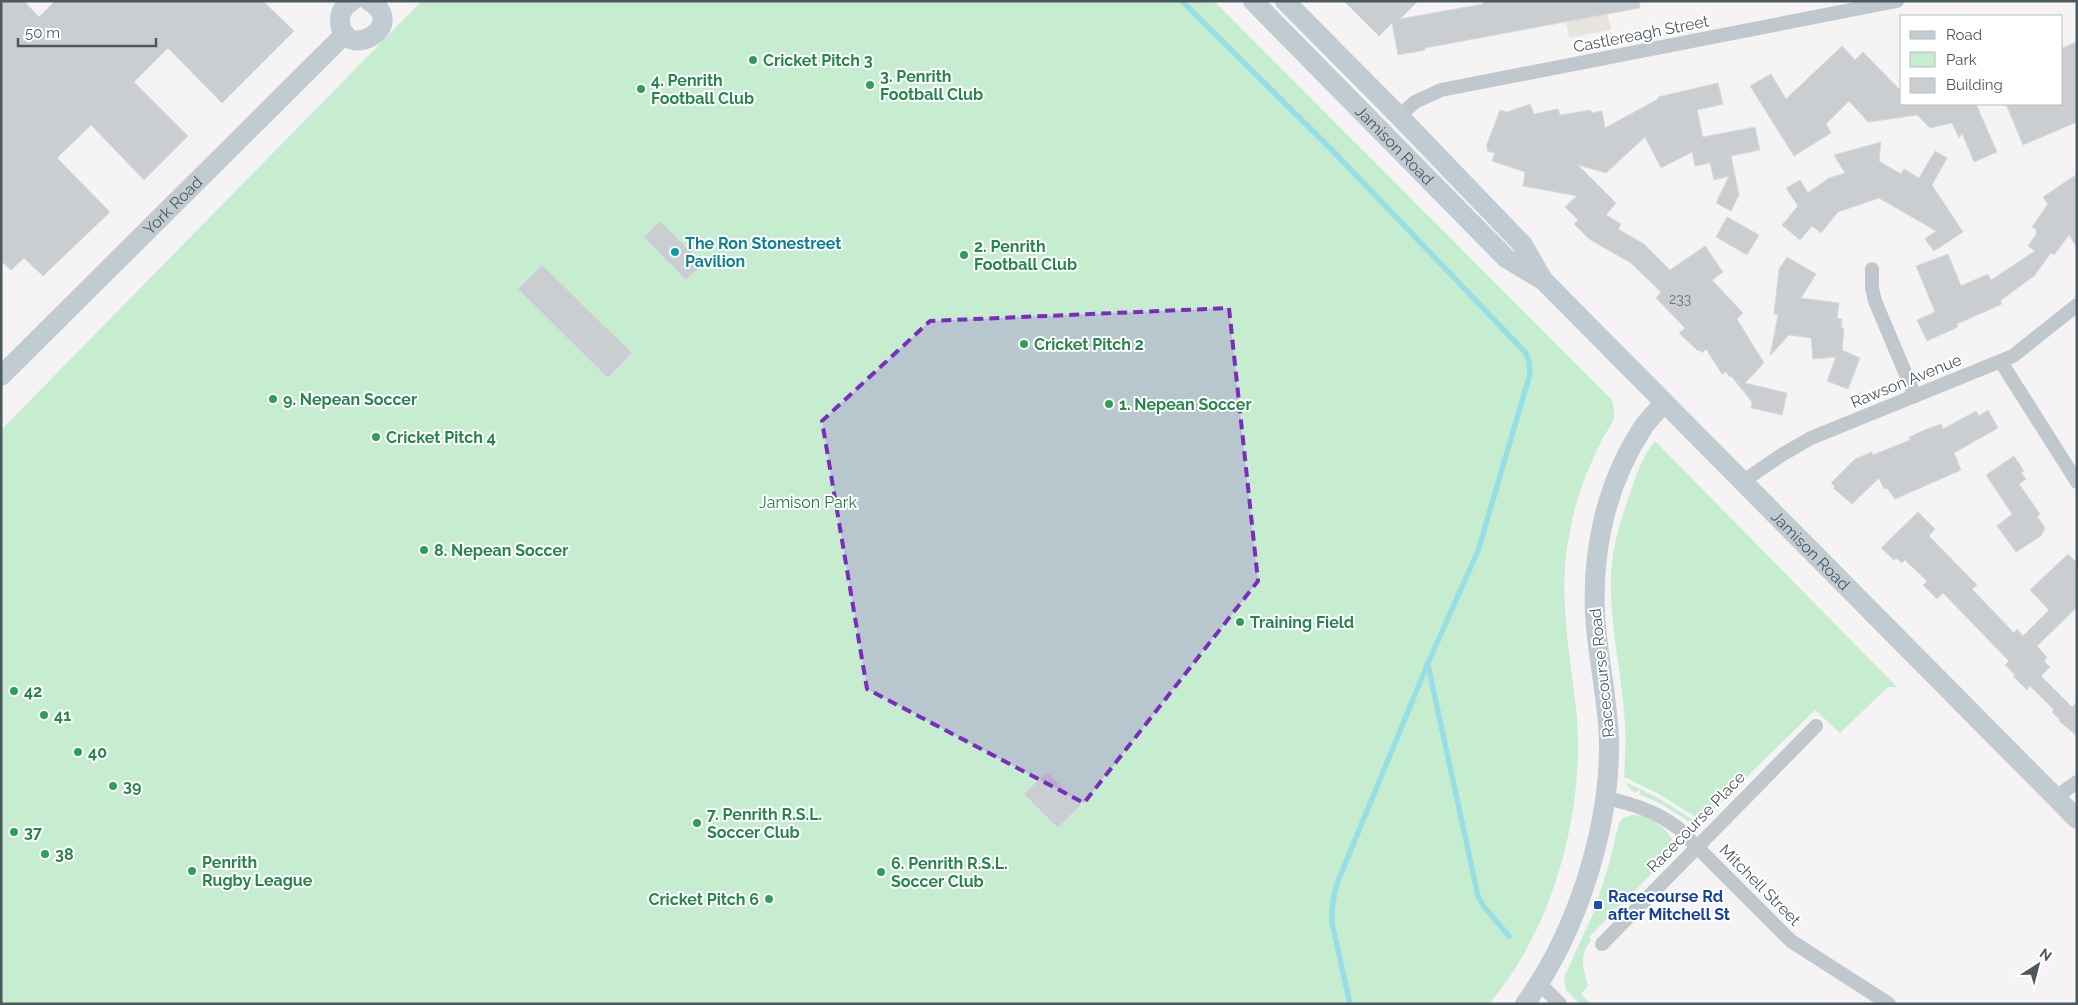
<svg xmlns="http://www.w3.org/2000/svg" width="2078" height="1005" viewBox="0 0 2078 1005" font-family="Raleway,sans-serif">
<rect width="100%" height="100%" fill="#f5f3f3"/>
<path fill="#e7e4df" d="M 1562,1 L 1605,1 L 1611,30 L 1569,38 Z"/>
<g fill="#c7edd1">
<path d="M 422,1 L 1214,1 L 1612,400 C 1613,405 1615,413 1614,418 C 1612,425 1606,432 1603,438 C 1596,452 1590,465 1584,480 C 1575,504 1569,531 1566,557 C 1560,611 1572,664 1577,718 C 1584,815 1553,929 1489,1004 L 1,1004 L 1,430 Z"/>
<path d="M 1655,441 L 1897,687 L 1888,687 L 1840,733 L 1815,710 L 1702,821 L 1659,794 L 1624,777 C 1625,760 1626,742 1625,724 C 1622,668 1605,611 1613,554 C 1616,534 1623,515 1629,496 C 1636,477 1642,456 1655,441 Z"/>
<path d="M 1625,782 L 1658,798 L 1698,823 L 1688,821 L 1663,805 L 1639,794 L 1640,791 L 1638,790 L 1636,793 L 1630,789 Z"/>
<path d="M 1632,815 C 1647,814 1674,831 1674,847 L 1670,855 L 1589,937 L 1591,941 C 1578,955 1584,970 1588,986 L 1581,994 L 1591,1004 L 1580,1004 L 1566,990 L 1564,977 L 1594,912 L 1609,864 L 1619,823 L 1623,818 Z"/>
</g>
<g fill="none" stroke-linecap="round" stroke-linejoin="round">
<g stroke="#98dfe5" stroke-width="5.5">
<path d="M 1182,1 L 1332,150 L 1525,352 L 1529,361 L 1530,374 L 1478,551 L 1428,663 L 1336,886 L 1332,908 L 1332,923 L 1350,1004"/>
<path d="M 1428,665 L 1478,896 L 1484,907 L 1509,936"/>
</g>
</g>
<g fill="#caced1" stroke="#d8dadd">
<path d="M 1,1 L 24,1 L 39,17 L 55,1 L 263,1 L 294,31 L 222,103 L 168,48 L 134,82 L 188,136 L 144,180 L 91,125 L 57,158 L 110,212 L 43,276 L 24,258 L 11,270 L 1,261 Z"/>
<path d="M 1344,1 L 1418,1 L 1400,19 L 1483,4 L 1483,1 L 1639,1 L 1640,8 L 1425,48 L 1425,50 L 1398,55 L 1392,23 L 1379,36 Z"/>
<path d="M 2077,42 L 2077,122 L 2023,145 L 2006,104 L 2062,104 L 2062,48 Z"/>
<path d="M 1842,46 L 1855,60 L 1863,52 L 1902,92 L 1902,104 L 1976,104 L 1997,152 L 1974,162 L 1962,133 L 1959,138 L 1952,123 L 1930,128 L 1917,115 L 1868,122 L 1849,101 L 1826,124 L 1831,133 L 1794,156 L 1750,86 L 1771,74 L 1786,99 Z"/>
<path d="M 1718,83 L 1723,104 L 1697,110 L 1703,137 L 1755,127 L 1760,150 L 1731,156 L 1739,195 L 1731,211 L 1716,203 L 1729,176 L 1714,180 L 1710,163 L 1695,166 L 1692,152 L 1661,168 L 1645,137 L 1606,173 L 1578,165 L 1616,203 L 1606,215 L 1621,224 L 1618,229 L 1644,244 L 1670,270 L 1705,246 L 1723,272 L 1712,280 L 1743,313 L 1737,319 L 1764,363 L 1745,383 L 1787,393 L 1782,415 L 1751,408 L 1752,402 L 1731,376 L 1730,377 L 1726,372 L 1722,374 L 1706,349 L 1702,353 L 1699,350 L 1698,351 L 1679,333 L 1685,328 L 1656,298 L 1661,292 L 1631,263 L 1589,239 L 1574,224 L 1578,220 L 1565,207 L 1577,196 L 1523,186 L 1525,172 L 1492,161 L 1495,153 L 1487,151 L 1488,147 L 1486,147 L 1500,110 L 1507,112 L 1530,104 L 1534,114 L 1558,109 L 1560,115 L 1591,110 L 1591,113 L 1602,111 L 1605,128 L 1658,99 L 1658,97 Z"/>
<path d="M 1881,142 L 1879,161 L 1901,174 L 1904,169 L 1919,178 L 1935,151 L 1947,158 L 1932,185 L 1963,232 L 1934,251 L 1925,239 L 1936,231 L 1879,198 L 1838,212 L 1821,233 L 1812,226 L 1800,240 L 1782,225 L 1798,206 L 1786,188 L 1800,180 L 1808,193 L 1829,178 L 1845,173 L 1834,155 Z"/>
<path d="M 2077,174 L 2077,247 L 2069,235 L 2054,255 L 2051,253 L 2034,276 L 2000,301 L 2002,304 L 1957,324 L 1958,327 L 1927,341 L 1917,320 L 1935,312 L 1916,266 L 1948,254 L 1961,286 L 1988,274 L 1991,280 L 2035,251 L 2028,246 L 2037,233 L 2035,232 L 2037,230 L 2032,227 L 2048,204 L 2043,197 Z"/>
<path d="M 1727,217 L 1759,235 L 1747,255 L 1716,237 Z"/>
<path d="M 660,221 L 703,264 L 686,280 L 644,237 Z"/>
<path d="M 1787,257 L 1816,274 L 1801,298 L 1839,303 L 1837,318 L 1842,319 L 1841,328 L 1844,328 L 1842,350 L 1860,358 L 1848,389 L 1827,381 L 1836,357 L 1813,359 L 1811,338 L 1789,335 L 1770,356 L 1778,315 L 1774,314 L 1779,269 Z"/>
<path d="M 542,265 L 632,353 L 608,378 L 518,289 Z"/>
<path d="M 1988,410 L 1998,428 L 1954,453 L 1961,470 L 1895,499 L 1887,488 L 1884,489 L 1879,478 L 1852,504 L 1833,488 L 1835,487 L 1831,483 L 1855,459 L 1872,452 L 1873,455 L 1910,440 L 1909,437 L 1927,429 L 1941,424 L 1943,429 L 1976,411 L 1979,416 Z"/>
<path d="M 2014,456 L 2024,471 L 2021,473 L 2026,479 L 2019,484 L 2040,514 L 2037,516 L 2045,528 L 2041,536 L 2016,552 L 1997,526 L 2012,514 L 1986,475 Z"/>
<path d="M 1918,512 L 1935,529 L 1929,536 L 1977,585 L 1972,589 L 2014,633 L 2017,629 L 2023,636 L 2049,610 L 2030,590 L 2068,554 L 2077,563 L 2077,607 L 2037,646 L 2047,657 L 2044,661 L 2050,667 L 2041,676 L 2072,707 L 2077,702 L 2077,736 L 2059,721 L 2060,720 L 2052,712 L 2054,710 L 2030,686 L 2027,690 L 2013,676 L 2015,675 L 2005,665 L 2009,661 L 1943,593 L 1937,599 L 1923,585 L 1927,581 L 1905,560 L 1902,563 L 1896,558 L 1894,560 L 1881,548 Z"/>
<path d="M 1047,772 L 1081,805 L 1058,828 L 1024,794 Z"/>
</g>
<g fill="none" stroke-linecap="round" stroke-linejoin="round">
<g stroke="#c0c8ce" stroke-width="14">
<path d="M 1399,116 L 1415,102 L 1441,90 L 1897,1"/>
<path d="M 1872,269 L 1872,288 L 1875,301 L 1915,396"/>
<path d="M 2001,362 L 2077,482"/>
<path d="M 1742,482 L 1780,456 L 1811,438 L 2013,356 L 2077,305"/>
<path d="M 2056,797 L 2077,782"/>
<path d="M 1606,798 C 1633,804 1655,811 1678,828 L 1791,941 L 1889,1004"/>
<path d="M 1602,944 L 1816,726"/>
<path d="M 1539,983 L 1560,1004"/>
</g>
<g stroke="#c1cbd2" stroke-width="20">
<path d="M 352,1 C 345,5 340,11 340,20 C 340,64 412,27 369,1"/>
<path id="s1" d="M 1253,1 L 1506,258 L 1544,281 L 2077,819"/>
<path d="M 1285,1 L 1399,116 L 1523,245 L 1543,280"/>
<path id="s2" d="M 1,376 L 345,34"/>
<path d="M 1525,1004 C 1577,932 1610,829 1609,741 C 1608,698 1597,656 1595,613 C 1592,548 1607,483 1642,429 C 1648,419 1657,411 1664,403"/>
</g>
</g>
<path fill="#7b2cbf" fill-opacity="0.2" stroke="#7b2cbf" stroke-width="4" stroke-dasharray="10 6" stroke-linejoin="round" d="M 1229,308 L 1258,581 L 1084,803 L 867,689 L 822,421 L 930,321 Z"/>
<g fill="#2e9e5b" stroke="#fff" stroke-width="2">
<circle cx="753" cy="60" r="5"/>
<circle cx="870" cy="85" r="5"/>
<circle cx="641" cy="89" r="5"/>
<circle cx="964" cy="255" r="5"/>
<circle cx="1024" cy="344" r="5"/>
<circle cx="273" cy="399" r="5"/>
<circle cx="1109" cy="404" r="5"/>
<circle cx="376" cy="437" r="5"/>
<circle cx="424" cy="550" r="5"/>
<circle cx="1240" cy="622" r="5"/>
<circle cx="14" cy="691" r="5"/>
<circle cx="44" cy="715" r="5"/>
<circle cx="78" cy="752" r="5"/>
<circle cx="113" cy="786" r="5"/>
<circle cx="697" cy="823" r="5"/>
<circle cx="14" cy="832" r="5"/>
<circle cx="45" cy="854" r="5"/>
<circle cx="192" cy="871" r="5"/>
<circle cx="881" cy="872" r="5"/>
<circle cx="769" cy="899" r="5"/>
</g>
<circle fill="#0f9aa8" stroke="#fff" stroke-width="2" cx="675" cy="252" r="5"/>
<rect fill="#1a4fb4" stroke="#fff" stroke-width="2" x="1593" y="900" width="10" height="10" rx="2.5"/>
<g text-anchor="middle" dominant-baseline="central" stroke-width="4" stroke-linejoin="round" paint-order="stroke">
<g font-size="14" fill="#6c767c">
<text x="1680" y="299">233</text>
</g>
<g font-size="16" fill="#4c585f" stroke="#fff">
<text transform="translate(1641 34) rotate(-11)">Castlereagh Street</text>
<text stroke="none"><textPath href="#s1" startOffset="202">Jamison Road</textPath></text>
<text stroke="none"><textPath href="#s2" startOffset="242">York Road</textPath></text>
<text transform="translate(1906 381) rotate(-22)">Rawson Avenue</text>
<text stroke="none"><textPath href="#s1" startOffset="784">Jamison Road</textPath></text>
<text transform="translate(1602 673) rotate(-96)">Racecourse Road</text>
<text transform="translate(1696 822) rotate(-46)">Racecourse Place</text>
<text transform="translate(1760 885) rotate(45)">Mitchell Street</text>
</g>
<g font-size="16" font-weight="bold" fill="#27864d" stroke="#fff" text-anchor="start">
<text x="763" y="60">Cricket Pitch 3</text>
<text x="880" y="76">3. Penrith<tspan x="880" dy="18">Football Club</tspan></text>
<text x="651" y="80">4. Penrith<tspan x="651" dy="18">Football Club</tspan></text>
<text x="974" y="246">2. Penrith<tspan x="974" dy="18">Football Club</tspan></text>
<text x="1034" y="344">Cricket Pitch 2</text>
<text x="283" y="399">9. Nepean Soccer</text>
<text x="1119" y="404">1. Nepean Soccer</text>
<text x="386" y="437">Cricket Pitch 4</text>
<text x="434" y="550">8. Nepean Soccer</text>
<text x="1250" y="622">Training Field</text>
<text x="24" y="691">42</text>
<text x="54" y="715">41</text>
<text x="88" y="752">40</text>
<text x="123" y="786">39</text>
<text x="707" y="814">7. Penrith R.S.L.<tspan x="707" dy="18">Soccer Club</tspan></text>
<text x="24" y="832">37</text>
<text x="55" y="854">38</text>
<text x="202" y="862">Penrith<tspan x="202" dy="18">Rugby League</tspan></text>
<text x="891" y="863">6. Penrith R.S.L.<tspan x="891" dy="18">Soccer Club</tspan></text>
<text x="759" y="899" text-anchor="end">Cricket Pitch 6</text>
</g>
<g font-size="16" font-weight="bold" fill="#0d838f" stroke="#fff" text-anchor="start">
<text x="685" y="243">The Ron Stonestreet<tspan x="685" dy="18">Pavilion</tspan></text>
</g>
<g font-size="16" fill="#217c43" stroke="#fff">
<text x="808" y="502">Jamison Park</text>
</g>
<g font-size="16" font-weight="bold" fill="#164399" stroke="#fff" text-anchor="start">
<text x="1608" y="896">Racecourse Rd<tspan x="1608" dy="18">after Mitchell St</tspan></text>
</g>
</g>
<rect width="2078" height="1005" fill="none" stroke="#4c585f" stroke-width="5"/>
<rect x="1900" y="15" width="162" height="90" fill="#ffffff" stroke="#b7bcbf"/>
<rect x="1910" y="31" width="25" height="8" fill="#c1cbd2" stroke="#b7bcbf"/>
<text x="1946" y="40" font-size="15" fill="#4c585f">Road</text>
<rect x="1910" y="52" width="25" height="15" fill="#c7edd1" stroke="#b7bcbf"/>
<text x="1946" y="65" font-size="15" fill="#4c585f">Park</text>
<rect x="1910" y="78" width="25" height="15" fill="#caced1" stroke="#b7bcbf"/>
<text x="1946" y="90" font-size="15" fill="#4c585f">Building</text>
<g transform="translate(2038 965) rotate(36)" stroke="#ffffff" stroke-width="4" paint-order="stroke">
<path d="M0-4L9 19L0 12L-9 19Z" fill="#4c585f"/>
<text y="-8" font-size="14" font-weight="bold" text-anchor="middle" fill="#4c585f">N</text>
</g>
<path d="M18 38v8h138v-8" fill="none" stroke="#4c585f" stroke-width="2.5"/>
<text x="25" y="38" font-size="15" fill="#4c585f" stroke="#ffffff" stroke-width="4" paint-order="stroke">50 m</text>
</svg>
